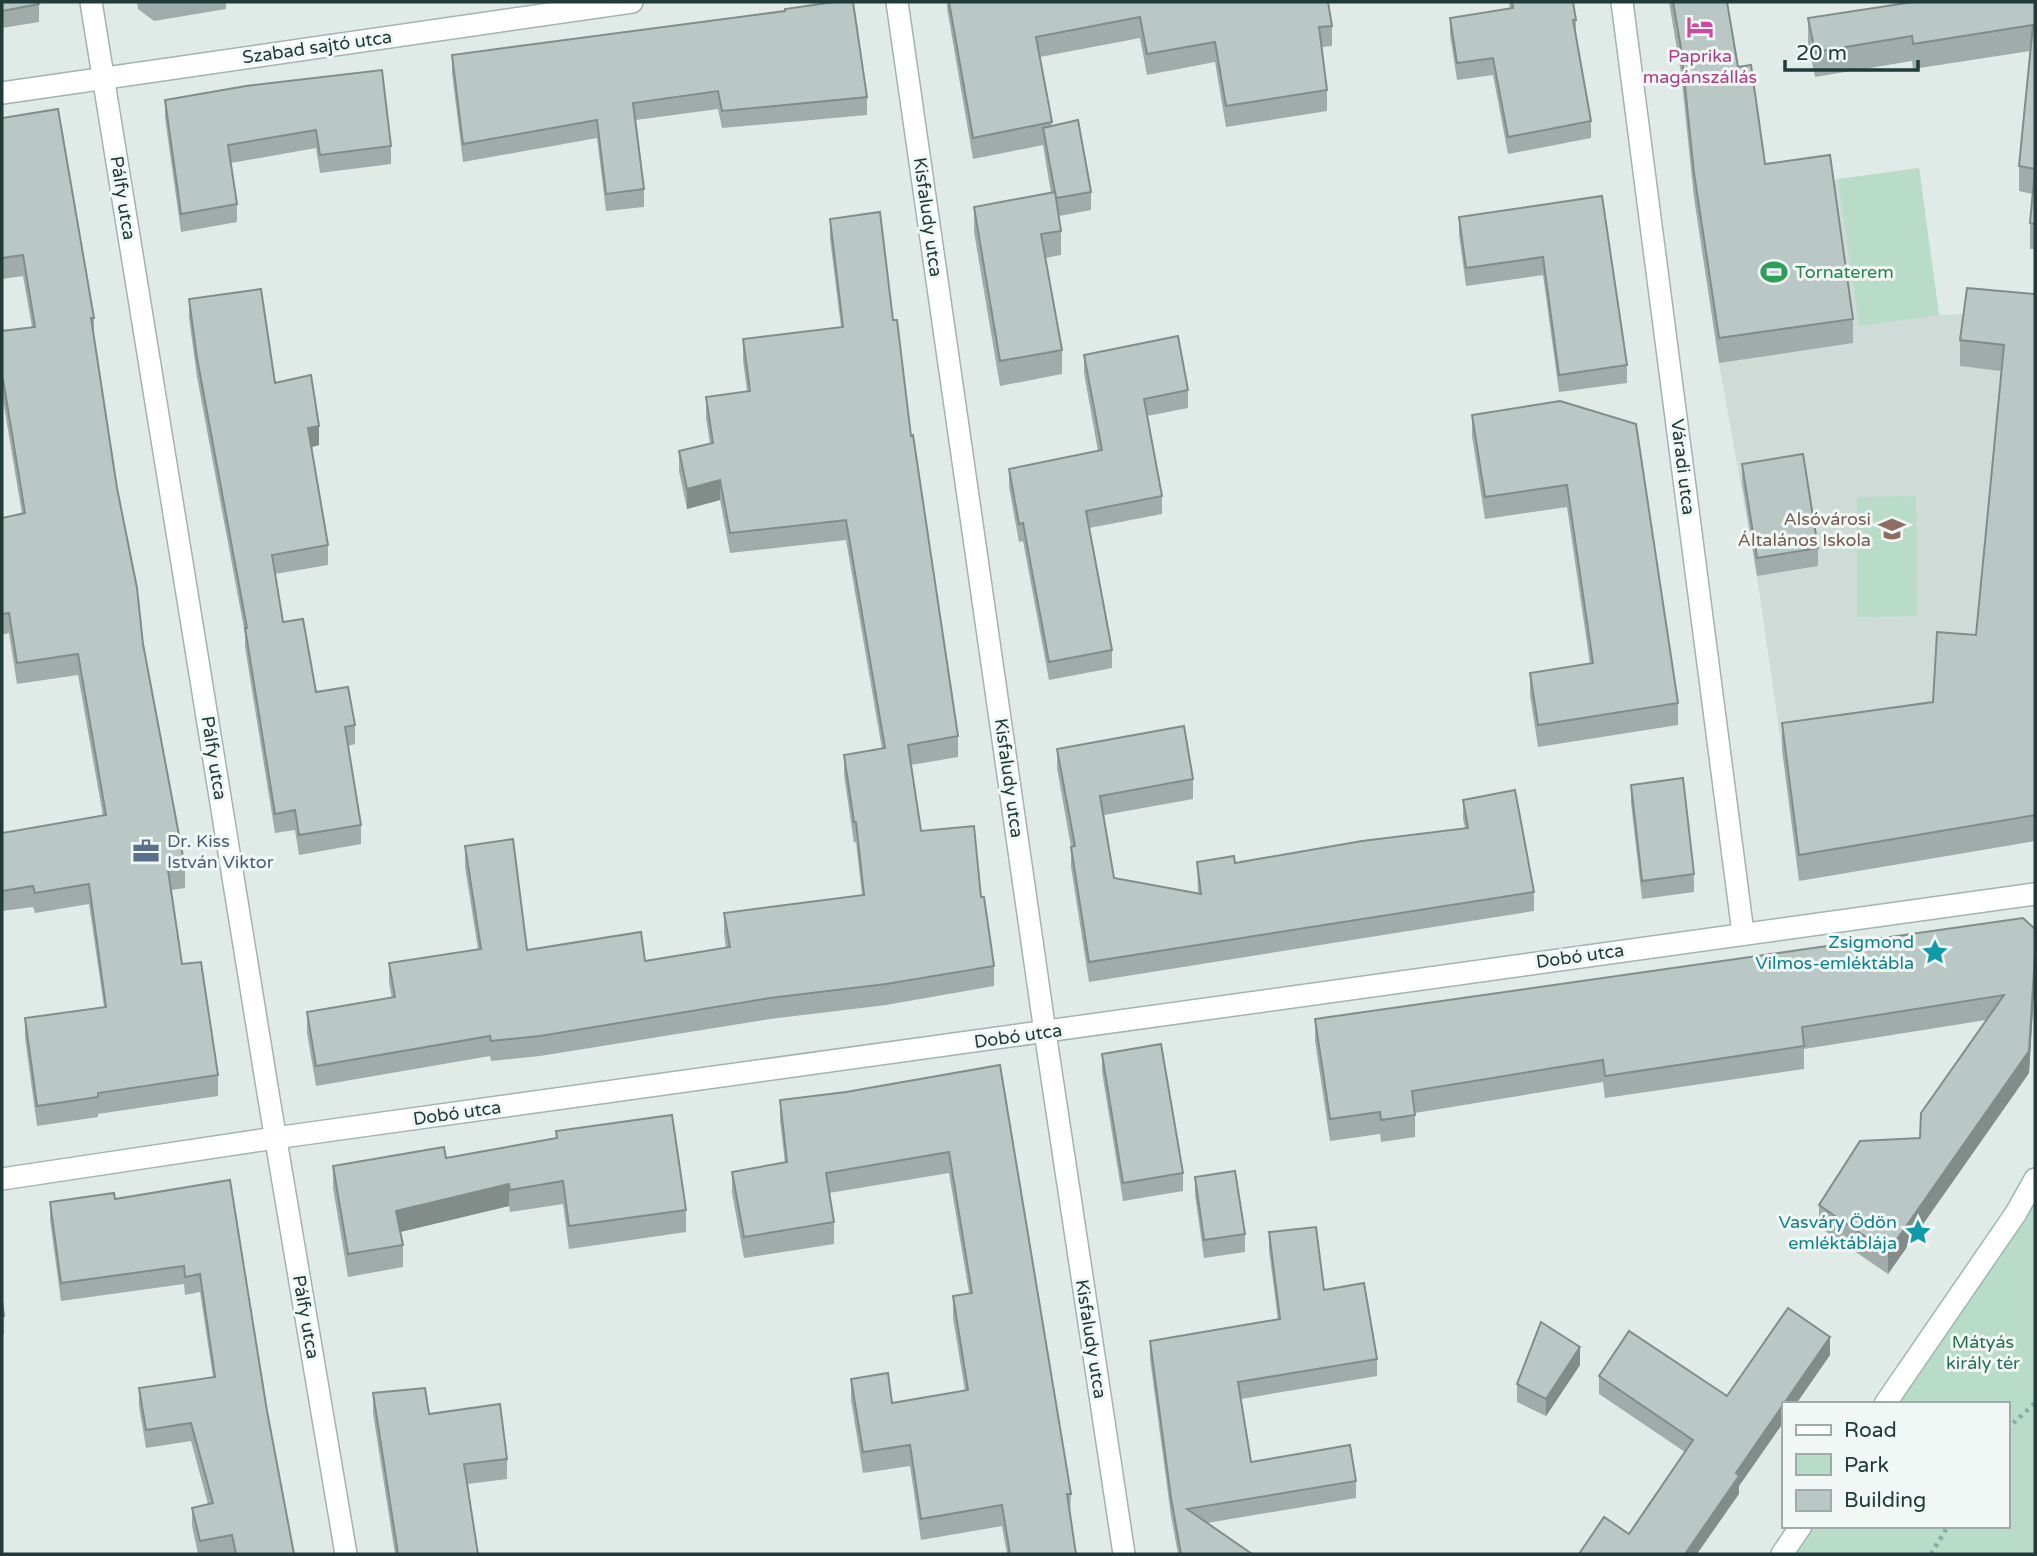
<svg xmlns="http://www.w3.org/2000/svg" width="2037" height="1556" viewBox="0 0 2037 1556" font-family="'Varela Round',sans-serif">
<rect width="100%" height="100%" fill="#e0ebe8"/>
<path fill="#cedbd7" d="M 1919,168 L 1939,315 L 1967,314 L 2035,320 L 2035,841 L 1782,750 L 1757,576 L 1719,363 L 1695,200 Z"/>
<g fill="#b9dcc8">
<path d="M 1919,168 L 1939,315 L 1859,326 L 1838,179 Z"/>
<path d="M 1916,496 L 1917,616 L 1857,617 L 1857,497 Z"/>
<path d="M 2035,1179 L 2035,1554 L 1782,1554 L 1801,1526 L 2007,1526 L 2007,1404 L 1885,1404 Z"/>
</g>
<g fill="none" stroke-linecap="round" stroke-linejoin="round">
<g stroke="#a3b3b0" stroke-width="24">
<g id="street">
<path d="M 91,2 L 269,1099 L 346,1554"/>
<path d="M 897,2 L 1045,1032 L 1124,1554"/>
<path d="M 1622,2 L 1743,933"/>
<path d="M 2,93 L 632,2"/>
<path d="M 2,1179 L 275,1138 L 2035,894"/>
</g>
</g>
<g stroke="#9fb6b1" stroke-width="24">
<g id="secondary">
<path d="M 1885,1404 L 2016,1213 L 2035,1179"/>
<path d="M 1782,1554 L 1801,1526"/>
</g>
</g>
<g stroke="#81aea7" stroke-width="4.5" stroke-dasharray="3.5 5" stroke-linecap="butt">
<path d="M 2007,1429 L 2035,1403"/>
<path d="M 1931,1554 L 1948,1526"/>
</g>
<use href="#street" stroke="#fff" stroke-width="21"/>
<use href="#secondary" stroke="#fff" stroke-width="21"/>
</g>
<g fill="#9faca9">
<path d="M 2,2 L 39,4 L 39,22 L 2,28 Z"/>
<path d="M 137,2 L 226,2 L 226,9 L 154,21 L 138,9 Z"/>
<path d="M 947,2 L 1328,2 L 1332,26 L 1332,46 L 1322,47 L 1327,90 L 1327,111 L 1226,127 L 1215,62 L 1147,75 L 1140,38 L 1040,57 L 1052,126 L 1091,192 L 1091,210 L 1059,216 L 1061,231 L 1061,255 L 1045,258 L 1062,350 L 1062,374 L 1000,386 L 974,232 L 974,207 L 1051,193 L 1043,145 L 973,159 L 947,8 Z"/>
<path d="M 1509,2 L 1573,2 L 1576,20 L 1576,33 L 1591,121 L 1591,138 L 1508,154 L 1493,75 L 1457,80 L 1450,35 L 1450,18 L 1510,9 Z"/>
<path d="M 1669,2 L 1727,2 L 1738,67 L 1765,164 L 1853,319 L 1853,343 L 1719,363 L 1694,198 L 1681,73 Z"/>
<path d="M 2035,2 L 2035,249 L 2030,249 L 2030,223 L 2033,194 L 2019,191 L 2019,166 L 2030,51 L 1913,69 L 1912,61 L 1815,77 L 1808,43 L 1808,18 Z"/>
<path d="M 452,55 L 867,97 L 867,115 L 722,128 L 718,109 L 636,120 L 644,189 L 644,207 L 606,211 L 597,138 L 463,162 L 452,73 Z"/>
<path d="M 165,100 L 391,146 L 391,164 L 320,173 L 316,148 L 231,163 L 237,204 L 237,222 L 181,232 L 165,118 Z"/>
<path d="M 2,118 L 94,318 L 94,338 L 117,488 L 143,644 L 185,867 L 185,888 L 171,890 L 182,964 L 218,1075 L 218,1096 L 98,1114 L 98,1117 L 37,1126 L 25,1038 L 25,1018 L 104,1007 L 89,904 L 35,913 L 33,907 L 2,911 L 2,833 L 103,816 L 78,675 L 17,684 L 9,633 L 2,635 L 2,518 L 22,514 L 3,400 L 2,400 L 2,331 L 32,327 L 23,276 L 2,279 Z"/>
<path d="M 1602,196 L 1627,365 L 1627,383 L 1559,392 L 1543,275 L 1466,286 L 1459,235 L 1459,217 Z"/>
<path d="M 830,219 L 893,320 L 958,736 L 958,757 L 911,765 L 921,831 L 981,897 L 994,966 L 994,986 L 886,1005 L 770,1019 L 540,1056 L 491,1061 L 490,1056 L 316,1086 L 307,1033 L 307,1012 L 392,998 L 389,983 L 389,963 L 478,949 L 465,867 L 465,846 L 527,950 L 645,961 L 726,948 L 724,934 L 724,913 L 862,895 L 856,842 L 854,843 L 844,775 L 844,755 L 882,749 L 846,540 L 730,553 L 720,500 L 687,509 L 679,471 L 679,451 L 710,444 L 706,418 L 706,397 L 747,391 L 743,360 L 743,339 L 841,327 L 830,239 Z"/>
<path d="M 2035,294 L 2035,841 L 1799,881 L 1782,750 L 1782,723 L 1933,702 L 1976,635 L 2001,371 L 1960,366 L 1960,340 Z"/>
<path d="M 189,299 L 275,383 L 319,445 L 312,447 L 328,545 L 328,565 L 275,574 L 283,622 L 316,692 L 355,725 L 355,744 L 348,746 L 361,825 L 361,844 L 299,855 L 295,830 L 275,833 L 245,647 L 245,634 L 197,377 L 189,318 Z"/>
<path d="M 1084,355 L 1188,390 L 1188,408 L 1147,416 L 1162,496 L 1162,514 L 1089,528 L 1112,650 L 1112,668 L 1049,680 L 1023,541 L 1019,542 L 1009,487 L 1009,469 L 1098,451 L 1084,373 Z"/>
<path d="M 1560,401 L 1678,703 L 1678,725 L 1538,747 L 1530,695 L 1530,673 L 1590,664 L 1567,507 L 1485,519 L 1472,436 L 1472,415 Z"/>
<path d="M 1742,464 L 1818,548 L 1818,566 L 1757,576 L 1742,482 Z"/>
<path d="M 1057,749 L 1193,779 L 1193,799 L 1104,815 L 1114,878 L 1198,893 L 1197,862 L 1235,863 L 1465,828 L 1463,819 L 1463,800 L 1534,892 L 1534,911 L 1089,982 L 1071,867 L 1071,847 L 1057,768 Z"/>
<path d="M 1631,785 L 1694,874 L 1694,892 L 1642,899 L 1631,803 Z"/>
<path d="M 2035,929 L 2035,976 L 2029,1073 L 1888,1274 L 1819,1227 L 1819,1205 L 1920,1138 L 1986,1020 L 1804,1049 L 1804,1069 L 1605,1098 L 1603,1082 L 1415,1113 L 1415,1137 L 1381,1142 L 1380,1134 L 1330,1141 L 1315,1041 L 1315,1019 Z"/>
<path d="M 1102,1054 L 1183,1173 L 1183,1191 L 1123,1201 L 1102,1072 Z"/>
<path d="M 1000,1065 L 1071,1494 L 1070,1515 L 1076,1554 L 1007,1554 L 1002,1526 L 921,1540 L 910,1466 L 863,1473 L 851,1400 L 851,1379 L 892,1403 L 965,1391 L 953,1318 L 953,1296 L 969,1293 L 949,1173 L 829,1193 L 834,1222 L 834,1244 L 744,1258 L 732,1193 L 732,1172 L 785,1163 L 780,1121 L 780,1100 L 846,1092 Z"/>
<path d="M 556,1131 L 686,1210 L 686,1232 L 569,1249 L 563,1204 L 510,1212 L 509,1206 L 400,1232 L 403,1245 L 403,1267 L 348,1277 L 333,1188 L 333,1166 L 446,1158 L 556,1138 Z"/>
<path d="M 1195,1177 L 1245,1234 L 1245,1252 L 1204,1258 L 1195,1195 Z"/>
<path d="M 230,1180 L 267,1411 L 294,1554 L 232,1554 L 232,1553 L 226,1554 L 198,1554 L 192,1526 L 192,1508 L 208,1504 L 191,1441 L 146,1448 L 139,1406 L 139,1388 L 213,1377 L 200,1292 L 185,1295 L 184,1284 L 61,1301 L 50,1220 L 50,1202 L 115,1199 Z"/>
<path d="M 1269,1232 L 1377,1359 L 1377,1376 L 1241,1399 L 1251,1462 L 1356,1481 L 1356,1498 L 1207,1523 L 1252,1554 L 1178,1554 L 1171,1516 L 1150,1359 L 1150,1341 L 1278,1320 L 1269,1250 Z"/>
<path d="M 2,1301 L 4,1316 L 4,1334 L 2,1334 Z"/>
<path d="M 1830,1355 L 1739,1486 L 1739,1494 L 1629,1534 L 1685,1452 L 1599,1394 L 1599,1376 L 1727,1396 Z"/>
<path d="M 1580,1365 L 1546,1416 L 1517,1402 L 1517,1384 Z"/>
<path d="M 373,1393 L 507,1459 L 507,1479 L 467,1484 L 478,1554 L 395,1554 L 373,1413 Z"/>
</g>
<g fill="#828c89">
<path d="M 319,426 L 319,445 L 308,448 L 308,428 Z"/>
<path d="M 720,480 L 720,500 L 687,509 L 687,489 Z"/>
<path d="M 2035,954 L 2035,976 L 2029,1073 L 1888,1274 L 1888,1252 Z"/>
<path d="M 509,1184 L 509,1206 L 396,1233 L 396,1211 Z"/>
<path d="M 1830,1337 L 1830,1355 L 1796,1404 L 1784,1404 Z"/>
<path d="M 1580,1347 L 1580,1365 L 1546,1416 L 1546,1399 Z"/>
<path d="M 1783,1405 L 1783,1423 L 1739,1486 L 1739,1494 L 1697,1554 L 1685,1554 L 1736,1473 Z"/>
</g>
<g fill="#b9c8c4" stroke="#828c89" stroke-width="2">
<path d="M 2,2 L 38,2 L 39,4 L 2,11 Z"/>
<path d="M 834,2 L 853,2 L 867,97 L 722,111 L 718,91 L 633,103 L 644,189 L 606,194 L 597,120 L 463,144 L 452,55 L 785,11 L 785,9 Z"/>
<path d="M 949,2 L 1328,2 L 1332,26 L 1319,27 L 1327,90 L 1226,106 L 1215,42 L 1147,54 L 1140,17 L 1036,37 L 1052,122 L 973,138 Z"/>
<path d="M 1512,2 L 1573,2 L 1576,20 L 1573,20 L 1591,121 L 1508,137 L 1493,58 L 1457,63 L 1450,18 L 1513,8 Z"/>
<path d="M 1673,2 L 1727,2 L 1738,67 L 1751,65 L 1765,164 L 1830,155 L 1853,319 L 1719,338 L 1694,173 L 1681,48 Z"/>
<path d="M 1913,2 L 2035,2 L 2035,169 L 2019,166 L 2033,25 L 1913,44 L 1912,36 L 1815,52 L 1808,18 Z"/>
<path d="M 382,70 L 391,146 L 320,155 L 316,130 L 228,145 L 237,204 L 181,214 L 165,100 L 246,86 Z"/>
<path d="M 58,109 L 94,318 L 91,318 L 117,488 L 137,588 L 143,644 L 185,867 L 168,870 L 182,964 L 201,962 L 218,1075 L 98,1093 L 98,1097 L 37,1106 L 25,1018 L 106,1007 L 89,884 L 35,893 L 33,886 L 2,891 L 2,833 L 106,815 L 78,654 L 17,663 L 9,613 L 2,614 L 2,518 L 25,513 L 3,379 L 2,380 L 2,331 L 35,327 L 23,255 L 2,258 L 2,118 Z"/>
<path d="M 1078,120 L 1091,192 L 1056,198 L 1043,128 Z"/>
<path d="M 2035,169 L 2035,224 L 2030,223 Z"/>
<path d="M 1055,192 L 1061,231 L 1041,234 L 1062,350 L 1000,361 L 974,207 Z"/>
<path d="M 1602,196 L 1627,365 L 1559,375 L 1543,257 L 1466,268 L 1459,217 Z"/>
<path d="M 880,212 L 893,320 L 897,320 L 911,436 L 913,435 L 958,736 L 908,745 L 921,831 L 974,826 L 981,897 L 984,897 L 994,966 L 886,984 L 770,998 L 540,1036 L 491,1041 L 490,1036 L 316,1066 L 307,1012 L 395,997 L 389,963 L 481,949 L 465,846 L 513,839 L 527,950 L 641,932 L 645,961 L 730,947 L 724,913 L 864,895 L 856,822 L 854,822 L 844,755 L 885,748 L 846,520 L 730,533 L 720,480 L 687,489 L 679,451 L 713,443 L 706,397 L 750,391 L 743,339 L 843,327 L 830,219 Z"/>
<path d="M 1967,288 L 2035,294 L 2035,815 L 1799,855 L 1782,723 L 1933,702 L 1937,632 L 1976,635 L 2004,345 L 1960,340 Z"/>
<path d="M 261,289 L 275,383 L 311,375 L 319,426 L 308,428 L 328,545 L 272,555 L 283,622 L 303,619 L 316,692 L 348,687 L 355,725 L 345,727 L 361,825 L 299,835 L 295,810 L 275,814 L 245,628 L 247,628 L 197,358 L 189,299 Z"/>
<path d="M 1178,336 L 1188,390 L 1144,399 L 1162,496 L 1086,511 L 1112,650 L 1049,662 L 1023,523 L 1019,524 L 1009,469 L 1102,450 L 1084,355 Z"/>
<path d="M 1560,401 L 1636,424 L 1678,703 L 1538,725 L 1530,673 L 1593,663 L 1567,485 L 1485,497 L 1472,415 Z"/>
<path d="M 1803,454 L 1818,548 L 1757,558 L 1742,464 Z"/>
<path d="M 1184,726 L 1193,779 L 1100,796 L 1114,878 L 1201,894 L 1197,862 L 1234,856 L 1235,863 L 1362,841 L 1468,828 L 1463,800 L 1515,790 L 1534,892 L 1089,962 L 1071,847 L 1075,846 L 1057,749 Z"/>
<path d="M 1683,778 L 1694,874 L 1642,881 L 1631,785 Z"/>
<path d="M 2023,918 L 2035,929 L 2035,954 L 2029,1051 L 1888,1252 L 1819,1205 L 1860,1141 L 1920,1138 L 1921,1113 L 2004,995 L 1802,1027 L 1804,1046 L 1605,1076 L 1603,1060 L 1412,1091 L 1415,1115 L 1381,1120 L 1380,1112 L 1330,1119 L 1315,1019 Z"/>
<path d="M 1161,1044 L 1183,1173 L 1123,1183 L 1102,1054 Z"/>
<path d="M 1000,1065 L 1071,1494 L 1067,1494 L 1076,1554 L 1010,1554 L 1002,1505 L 921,1519 L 910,1445 L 863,1452 L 851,1379 L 888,1373 L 892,1403 L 968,1390 L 953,1296 L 972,1293 L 949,1152 L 826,1173 L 834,1222 L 744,1237 L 732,1172 L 787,1162 L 780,1100 L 846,1092 Z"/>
<path d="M 672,1115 L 686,1210 L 569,1226 L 563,1181 L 510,1190 L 509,1184 L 396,1211 L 403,1245 L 348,1254 L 333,1166 L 444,1147 L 446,1158 L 557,1138 L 556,1131 Z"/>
<path d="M 1235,1171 L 1245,1234 L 1204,1240 L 1195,1177 Z"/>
<path d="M 230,1180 L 267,1411 L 294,1554 L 236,1554 L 232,1535 L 200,1541 L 192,1508 L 213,1503 L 191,1423 L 146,1430 L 139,1388 L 215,1377 L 200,1274 L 185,1277 L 184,1266 L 61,1283 L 50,1202 L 114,1193 L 115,1199 Z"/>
<path d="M 1316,1227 L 1324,1290 L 1364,1283 L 1377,1359 L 1238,1382 L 1251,1462 L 1350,1445 L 1356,1481 L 1187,1509 L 1252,1554 L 1181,1554 L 1171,1498 L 1150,1341 L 1280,1319 L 1269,1232 Z"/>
<path d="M 2,1301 L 4,1316 L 2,1317 Z"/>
<path d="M 1788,1308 L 1830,1337 L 1736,1473 L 1739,1476 L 1685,1554 L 1579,1554 L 1604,1517 L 1629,1534 L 1693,1440 L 1599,1376 L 1629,1331 L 1727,1396 Z"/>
<path d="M 1541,1322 L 1580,1347 L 1546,1399 L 1517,1384 Z"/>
<path d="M 425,1388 L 429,1414 L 500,1404 L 507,1459 L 464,1464 L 478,1554 L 398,1554 L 373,1393 Z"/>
</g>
<defs>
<g id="hotel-bare" transform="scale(2.1)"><path d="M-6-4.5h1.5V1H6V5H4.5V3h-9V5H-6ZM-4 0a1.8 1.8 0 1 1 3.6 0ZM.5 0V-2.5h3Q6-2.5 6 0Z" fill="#d1479c" stroke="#f0f7f5" stroke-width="2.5" paint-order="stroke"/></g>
<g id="stadium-bare" transform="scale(2.1)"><path d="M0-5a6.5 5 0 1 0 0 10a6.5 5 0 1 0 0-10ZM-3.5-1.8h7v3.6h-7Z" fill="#2e9e5b" stroke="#f0f7f5" stroke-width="2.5" paint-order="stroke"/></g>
<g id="school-bare" transform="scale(2.1)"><path d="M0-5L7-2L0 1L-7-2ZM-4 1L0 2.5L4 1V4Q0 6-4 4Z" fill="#8d6e63" stroke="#f0f7f5" stroke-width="2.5" paint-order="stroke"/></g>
<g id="office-bare" transform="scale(2.1)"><path d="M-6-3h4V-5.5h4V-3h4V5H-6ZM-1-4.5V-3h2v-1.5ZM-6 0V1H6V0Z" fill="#5c6f8a" stroke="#f0f7f5" stroke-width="2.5" paint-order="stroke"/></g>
<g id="sight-bare" transform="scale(2.1)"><path d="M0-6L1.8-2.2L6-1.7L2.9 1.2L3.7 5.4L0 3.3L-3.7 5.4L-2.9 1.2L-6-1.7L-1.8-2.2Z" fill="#0f9aa8" stroke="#f0f7f5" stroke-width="2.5" paint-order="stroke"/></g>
</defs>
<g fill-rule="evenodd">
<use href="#hotel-bare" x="1700" y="27"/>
<use href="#stadium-bare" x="1774" y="272"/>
<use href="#school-bare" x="1892" y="529"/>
<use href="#office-bare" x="146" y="851"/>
<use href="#sight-bare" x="1935" y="952"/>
<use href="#sight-bare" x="1918" y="1232"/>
</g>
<g text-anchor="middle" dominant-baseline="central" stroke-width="6" stroke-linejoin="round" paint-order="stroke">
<g font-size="18" fill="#213b38" stroke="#f0f7f5">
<text transform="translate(317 47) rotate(-8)">Szabad sajtó utca</text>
<text transform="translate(123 198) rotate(81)">Pálfy utca</text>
<text transform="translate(928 217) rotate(82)">Kisfaludy utca</text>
<text transform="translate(1683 467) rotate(83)">Váradi utca</text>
<text transform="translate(214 758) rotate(81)">Pálfy utca</text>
<text transform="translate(1009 778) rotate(82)">Kisfaludy utca</text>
<text transform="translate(1580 956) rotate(-8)">Dobó utca</text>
<text transform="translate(1018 1036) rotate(-8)">Dobó utca</text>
<text transform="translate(457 1113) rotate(-8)">Dobó utca</text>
<text transform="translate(306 1317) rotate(80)">Pálfy utca</text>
<text transform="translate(1091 1339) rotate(81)">Kisfaludy utca</text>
</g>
<g font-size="18" fill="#b23c85" stroke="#f0f7f5">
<text x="1700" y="56">Paprika<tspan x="1700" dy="21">magánszállás</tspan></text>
</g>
<g font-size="18" fill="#27864d" stroke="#f0f7f5" text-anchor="start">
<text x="1795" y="272">Tornaterem</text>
</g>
<g font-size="18" fill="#785e54" stroke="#f0f7f5" text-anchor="end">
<text x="1871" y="519">Alsóvárosi<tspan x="1871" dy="21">Általános Iskola</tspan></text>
</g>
<g font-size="18" fill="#4e5e75" stroke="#f0f7f5" text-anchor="start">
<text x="167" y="841">Dr. Kiss<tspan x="167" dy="21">István Viktor</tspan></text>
</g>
<g font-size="18" fill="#0d838f" stroke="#f0f7f5" text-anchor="end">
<text x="1914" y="942">Zsigmond<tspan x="1914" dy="21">Vilmos-emléktábla</tspan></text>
<text x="1897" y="1222">Vasváry Ödön<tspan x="1897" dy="21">emléktáblája</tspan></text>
</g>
<g font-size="18" fill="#2c7151" stroke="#f0f7f5">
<text x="1983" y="1342">Mátyás<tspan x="1983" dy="21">király tér</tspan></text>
</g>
</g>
<rect width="2037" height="1556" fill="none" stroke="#213b38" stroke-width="7"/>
<rect x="1782" y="1402" width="228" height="126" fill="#f0f7f5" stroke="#9daca9" stroke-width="2"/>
<rect x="1796" y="1425" width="35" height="10" fill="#ffffff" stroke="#9daca9" stroke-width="2"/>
<text x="1844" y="1437" font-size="21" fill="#213b38">Road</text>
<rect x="1796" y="1454" width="35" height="21" fill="#b9dcc8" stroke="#9daca9" stroke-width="2"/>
<text x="1844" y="1472" font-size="21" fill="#213b38">Park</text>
<rect x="1796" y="1490" width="35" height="21" fill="#b9c8c4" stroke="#9daca9" stroke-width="2"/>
<text x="1844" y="1507" font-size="21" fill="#213b38">Building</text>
<path d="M1785 60v10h133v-10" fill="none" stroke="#213b38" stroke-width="3.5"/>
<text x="1796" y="60" font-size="21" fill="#213b38" stroke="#f0f7f5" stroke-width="5" paint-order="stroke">20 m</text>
</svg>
